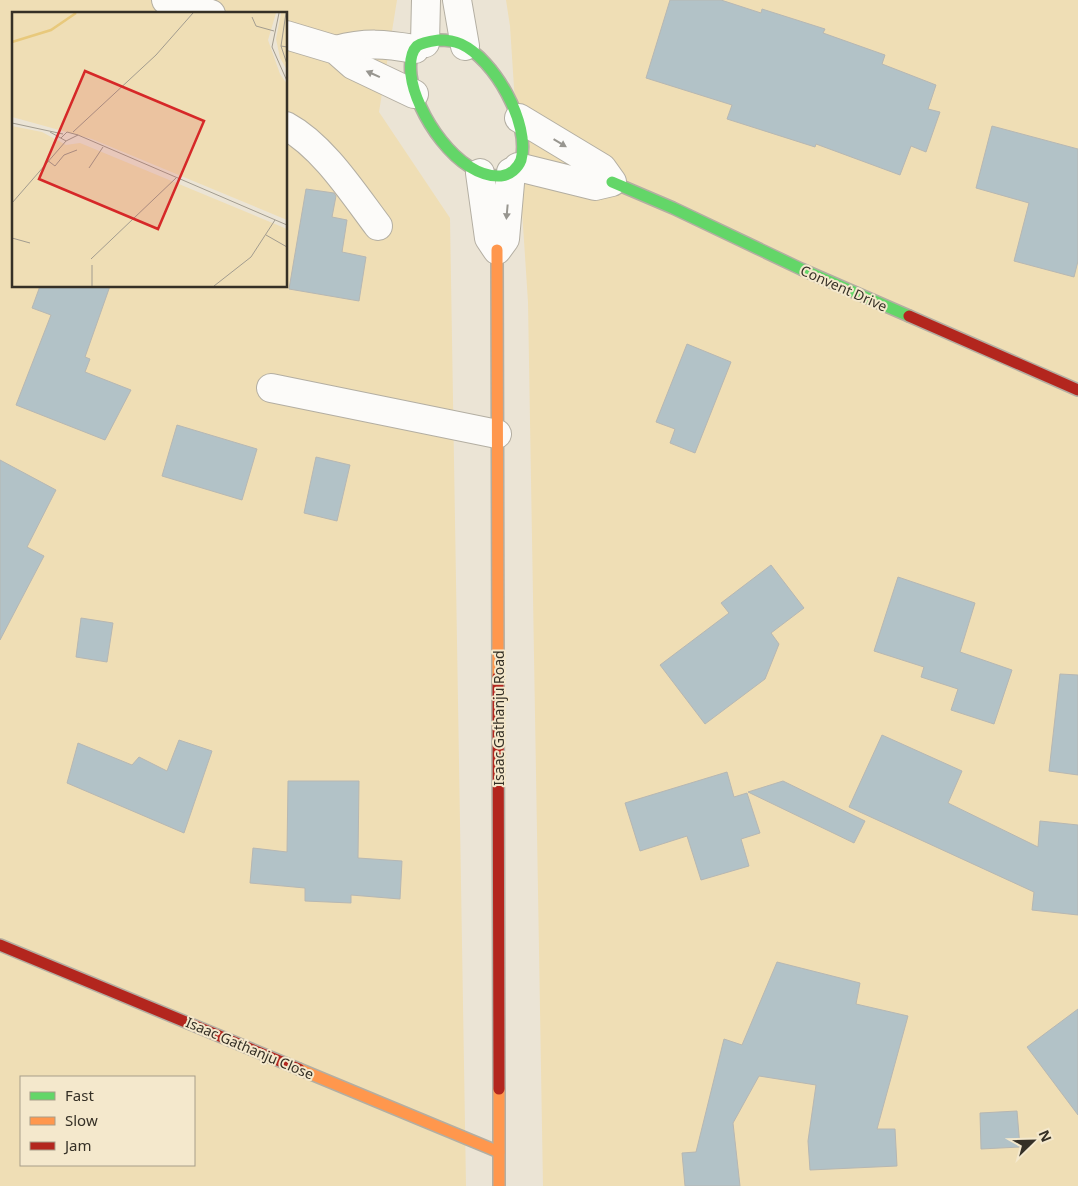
<svg xmlns="http://www.w3.org/2000/svg" width="1078" height="1186" viewBox="0 0 1078 1186" font-family="'Noto Sans',sans-serif">
<rect width="100%" height="100%" fill="#ebe4d5"/>
<g fill="#efdeb5" fill-rule="evenodd">
<path d="M 0,0 L 397,0 L 379,112 L 450,218 L 466,1186 L 0,1186 ZM 14,14 L 286,14 L 286,286 L 14,286 ZM 21,1077 L 194,1077 L 194,1165 L 21,1165 Z"/>
<path d="M 506,0 L 1078,0 L 1078,1186 L 543,1186 L 528,302 L 510,26 Z"/>
</g>
<g fill="#b2c2c7" stroke="#b6b7b3">
<path d="M 670,0 L 721,0 L 761,13 L 762,9 L 825,29 L 823,33 L 885,55 L 882,64 L 936,85 L 928,109 L 940,112 L 926,152 L 911,146 L 900,175 L 816,144 L 815,147 L 727,119 L 732,105 L 646,78 Z"/>
<path d="M 992,126 L 1078,149 L 1078,261 L 1074,277 L 1014,261 L 1029,203 L 976,188 Z"/>
<path d="M 306,189 L 334,193 L 336,196 L 332,217 L 347,220 L 342,252 L 366,257 L 359,301 L 289,289 Z"/>
<path d="M 40,286 L 110,286 L 85,357 L 90,359 L 85,372 L 131,390 L 105,440 L 16,405 L 51,315 L 32,308 Z"/>
<path d="M 687,344 L 731,362 L 695,453 L 670,443 L 675,429 L 656,422 Z"/>
<path d="M 177,425 L 257,449 L 242,500 L 162,476 Z"/>
<path d="M 316,457 L 350,465 L 337,521 L 304,513 Z"/>
<path d="M 0,460 L 56,490 L 27,547 L 44,556 L 0,640 Z"/>
<path d="M 771,565 L 804,608 L 771,633 L 779,644 L 765,679 L 705,724 L 660,665 L 729,613 L 721,603 Z"/>
<path d="M 898,577 L 975,603 L 960,652 L 1012,670 L 994,724 L 951,710 L 958,689 L 921,677 L 924,667 L 874,651 Z"/>
<path d="M 81,618 L 113,623 L 107,662 L 76,657 Z"/>
<path d="M 1060,674 L 1078,675 L 1078,775 L 1049,771 Z"/>
<path d="M 882,735 L 962,771 L 948,803 L 1038,847 L 1040,821 L 1078,825 L 1078,915 L 1032,910 L 1034,892 L 849,807 Z"/>
<path d="M 179,740 L 212,751 L 184,833 L 67,783 L 78,743 L 132,765 L 139,757 L 167,771 Z"/>
<path d="M 727,772 L 734,797 L 747,793 L 760,833 L 741,839 L 749,866 L 701,880 L 687,836 L 640,851 L 625,803 Z"/>
<path d="M 288,781 L 359,781 L 358,858 L 402,861 L 400,899 L 351,895 L 351,903 L 305,901 L 305,888 L 250,883 L 253,848 L 287,852 Z"/>
<path d="M 783,781 L 865,821 L 854,843 L 748,792 Z"/>
<path d="M 777,962 L 860,983 L 856,1004 L 908,1016 L 877,1129 L 895,1129 L 897,1166 L 810,1170 L 808,1141 L 816,1085 L 759,1076 L 733,1123 L 740,1186 L 685,1186 L 682,1153 L 696,1152 L 724,1039 L 742,1045 Z"/>
<path d="M 1078,1009 L 1078,1115 L 1027,1047 Z"/>
<path d="M 1017,1111 L 1020,1147 L 981,1149 L 980,1113 Z"/>
</g>
<g fill="none" stroke-linecap="round" stroke-linejoin="round">
<g stroke="#b3aea2" stroke-width="30">
<g id="street">
<path d="M 166,0 L 211,14"/>
<path d="M 457,0 L 465,46"/>
<path d="M 286,35 L 336,50 L 353,65 L 414,94"/>
<path d="M 425,43 L 426,0"/>
<path d="M 336,50 C 366,42 385,44 415,49"/>
<path d="M 286,126 C 323,146 353,193 378,226"/>
<path d="M 518,167 L 595,186 L 612,182 L 602,168 L 519,118"/>
<path d="M 480,173 L 489,238 L 497,250 L 505,239 L 511,172"/>
<path d="M 271,388 L 497,434"/>
</g>
</g>
<g stroke="#b3aea2" stroke-width="14">
<g id="fast">
<path d="M 439,40 C 447,40 454,41 461,44 C 494,59 531,124 521,160 C 518,168 510,175 501,176 C 458,179 415,112 411,75 C 410,66 410,53 417,46 C 423,42 432,41 439,40 Z"/>
<path d="M 612,182 L 673,208 L 801,269 L 909,316"/>
</g>
</g>
<g stroke="#b3aea2" stroke-width="14">
<g id="slow">
<path d="M 497,250 L 498,677"/>
<path d="M 299,1069 L 499,1152"/>
<path d="M 499,1089 L 499,1186"/>
</g>
</g>
<g stroke="#b3aea2" stroke-width="14">
<g id="jam">
<path d="M 909,316 L 1078,390"/>
<path d="M 498,677 L 499,1089"/>
<path d="M 0,945 L 299,1069"/>
</g>
</g>
<use href="#street" stroke="#fcfbf9" stroke-width="28"/>
<use href="#fast" stroke="#63d668" stroke-width="11"/>
<use href="#slow" stroke="#ff974d" stroke-width="11"/>
<use href="#jam" stroke="#b3261e" stroke-width="11"/>
</g>
<defs><path id="oneway-solid" d="M-6-.8H1V-3.2L6.5 0L1 3.2V.8H-6Z" transform="scale(1.25)"/></defs>
<g fill="#989690">
<use href="#oneway-solid" transform="translate(373 74) rotate(-156)"/>
<use href="#oneway-solid" transform="translate(560 143) rotate(31)"/>
<use href="#oneway-solid" transform="translate(507 212) rotate(95)"/>
</g>
<g text-anchor="middle" dominant-baseline="central" stroke-width="4" stroke-linejoin="round" paint-order="stroke">
<g font-size="14" fill="#353026" stroke="#f4e8cc">
<text transform="translate(844 288) rotate(24)">Convent Drive</text>
<text transform="translate(498 718) rotate(-90)">Isaac Gathanju Road</text>
<text transform="translate(250 1048) rotate(23)">Isaac Gathanju Close</text>
</g>
</g>
<g transform="translate(12 12)">
<rect width="275" height="275" fill="#ebe4d5"/>
<path d="M 0,1 L 264,1 L 256,28 L 268,62 L 275,72 L 275,208 L 80,127 L 0,105 ZM 269,1 L 275,1 L 275,58 L 268,46 L 264,27 ZM 0,114 L 30,120 L 54,133 L 68,131 L 275,217 L 275,274 L 0,274 Z" fill="#efdeb5"/>
<path fill="none" stroke="#e8c97c" stroke-width="2.5" d="M 0,30 L 39,18 L 64,1"/>
<path fill="none" stroke="#a29c8f" stroke-width="1" d="M 267,1 L 260,35 L 275,69M 240,5 L 244,14 L 262,19M 269,34 L 274,1M 275,35 L 269,34 L 275,52M 0,111 L 51,122M 38,120 L 54,129 L 66,123 L 55,120 L 49,126M 61,120 L 144,43 L 181,1M 66,123 L 275,213M 35,148 L 43,154 L 52,143 L 65,138M 77,156 L 91,135M 0,191 L 54,129M 254,223 L 275,235M 0,226 L 18,231M 79,247 L 164,166M 80,274 L 80,253M 202,274 L 239,245 L 263,208"/>
<path fill="#d62828" fill-opacity="0.15" stroke="#d62828" stroke-width="2.5" d="M 73,59 L 192,109 L 146,217 L 27,167 Z"/>
<rect width="275" height="275" fill="none" stroke="#353026" stroke-width="2.5"/>
</g>
<rect x="20" y="1076" width="175" height="90" fill="#f4e8cc" stroke="#a89e8a"/>
<rect x="30" y="1092" width="25" height="8" fill="#63d668" stroke="#a89e8a"/>
<text x="65" y="1101" font-size="15" fill="#353026">Fast</text>
<rect x="30" y="1117" width="25" height="8" fill="#ff974d" stroke="#a89e8a"/>
<text x="65" y="1126" font-size="15" fill="#353026">Slow</text>
<rect x="30" y="1142" width="25" height="8" fill="#b3261e" stroke="#a89e8a"/>
<text x="65" y="1151" font-size="15" fill="#353026">Jam</text>
<g transform="translate(1033 1141) rotate(67)" stroke="#f4e8cc" stroke-width="4" paint-order="stroke">
<path d="M0-4L9 19L0 12L-9 19Z" fill="#353026"/>
<text y="-8" font-size="14" font-weight="bold" text-anchor="middle" fill="#353026">N</text>
</g>
</svg>
